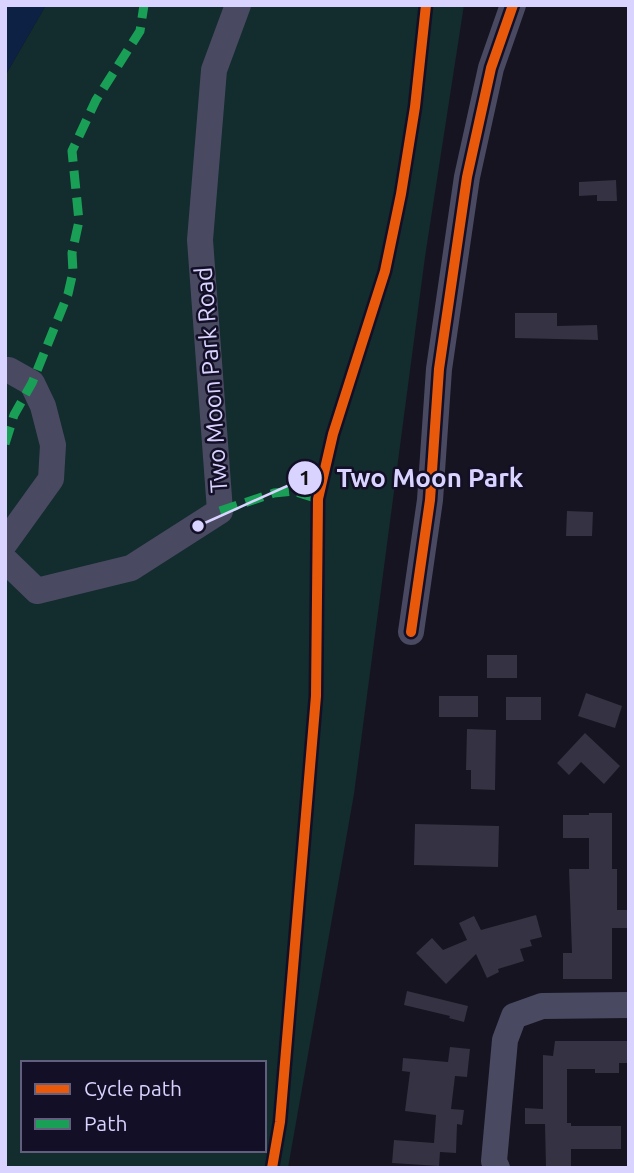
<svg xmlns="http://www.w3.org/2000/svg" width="634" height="1173" viewBox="0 0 634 1173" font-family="Ubuntu,sans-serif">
<rect width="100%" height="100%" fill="#161421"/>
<path fill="#132c2d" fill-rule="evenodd" d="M 46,5 L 464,5 L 425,257 L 354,794 L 288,1168 L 5,1168 L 5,76 ZM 23,1063 L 264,1063 L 264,1150 L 23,1150 Z"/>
<path fill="#0d2144" d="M 5,5 L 46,5 L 5,76 Z"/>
<g fill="#343243">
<path d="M 616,180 L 617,201 L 597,201 L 597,195 L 579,196 L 579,182 Z"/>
<path d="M 515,313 L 557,313 L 557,326 L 597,325 L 598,340 L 515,338 Z"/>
<path d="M 567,511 L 593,512 L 592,536 L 566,536 Z"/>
<rect x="487" y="655" width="30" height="23"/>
<path d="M 586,693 L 622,706 L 615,728 L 578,716 Z"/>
<rect x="439" y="696" width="39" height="21"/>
<rect x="506" y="697" width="35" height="23"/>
<path d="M 467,729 L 496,730 L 495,790 L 471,789 L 471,770 L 466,770 Z"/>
<path d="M 585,733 L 620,766 L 604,784 L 581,762 L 569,775 L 557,763 Z"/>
<path d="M 589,813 L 612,813 L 612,869 L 617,869 L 617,910 L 629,910 L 629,928 L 612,928 L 612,979 L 563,979 L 563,953 L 572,953 L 569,869 L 589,869 L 589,838 L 563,838 L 563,815 L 589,815 Z"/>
<path d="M 415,824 L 499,826 L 498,867 L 414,865 Z"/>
<path d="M 536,915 L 542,937 L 530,940 L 532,946 L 520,949 L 524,961 L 498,969 L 499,972 L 487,978 L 476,954 L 446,984 L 416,953 L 432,938 L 443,950 L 467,940 L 459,923 L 474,916 L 481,930 Z"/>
<path d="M 407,991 L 468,1006 L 464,1022 L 449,1018 L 450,1016 L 404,1005 Z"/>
<path d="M 555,1041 L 629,1041 L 629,1063 L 619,1063 L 619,1073 L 595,1073 L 595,1069 L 567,1069 L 567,1123 L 571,1123 L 571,1126 L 621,1126 L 621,1149 L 571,1149 L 571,1168 L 546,1168 L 545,1124 L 525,1124 L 525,1108 L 543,1109 L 543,1055 L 553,1056 Z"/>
<path d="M 450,1047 L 470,1049 L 467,1077 L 455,1076 L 451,1109 L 464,1110 L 462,1125 L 457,1124 L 456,1153 L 440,1152 L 439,1166 L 392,1163 L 394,1140 L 434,1143 L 436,1115 L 405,1111 L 410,1072 L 402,1071 L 403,1058 L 448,1062 Z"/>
</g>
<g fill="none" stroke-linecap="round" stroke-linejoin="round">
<g stroke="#4a4962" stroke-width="26">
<path d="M 5,370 L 9,370 L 32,383 L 43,406 L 53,445 L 51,479 L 5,543"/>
<path d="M 5,560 L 37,591 L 131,568 L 220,511 L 200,240 L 214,70 L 238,5"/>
<path d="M 411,632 L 430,500 L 439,369 L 467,177 L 491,68 L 513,5"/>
<path d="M 497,1168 L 494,1161 L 505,1040 L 514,1016 L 542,1006 L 629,1005"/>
</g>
<g stroke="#1a9f57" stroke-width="9" stroke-dasharray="18 9" stroke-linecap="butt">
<path d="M 5,444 L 14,415 L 32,383 L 68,294 L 73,272 L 72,253 L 79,221 L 72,151 L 96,100 L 140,31 L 144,5"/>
<path d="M 220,511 L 274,493 L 293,491 L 318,499"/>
</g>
<g stroke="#130f26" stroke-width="15">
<g id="cycleway">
<path d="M 411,632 L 430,500 L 439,369 L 467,177 L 491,68 L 513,5"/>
<path d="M 272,1168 L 280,1122 L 316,696 L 318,499 L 333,434 L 385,271 L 401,194 L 415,107 L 426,5"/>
</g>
</g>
<use href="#cycleway" stroke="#e8590c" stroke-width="10"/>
</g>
<g text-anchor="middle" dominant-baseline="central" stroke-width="5" stroke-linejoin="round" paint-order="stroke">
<g font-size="24" fill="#d9d4ff" stroke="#130f26">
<text transform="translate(211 380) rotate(-94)">Two Moon Park Road</text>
</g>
</g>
<path fill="none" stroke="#d9d4ff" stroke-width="2.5" d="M198 526L305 478"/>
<g fill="#d9d4ff" stroke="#130f26" stroke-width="2.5">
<circle cx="198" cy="526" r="7"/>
<circle cx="305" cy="478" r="18"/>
</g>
<g font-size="21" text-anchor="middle" font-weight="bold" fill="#111">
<text x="305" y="485">1</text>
</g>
<g font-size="26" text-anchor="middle" font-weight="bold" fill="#d9d4ff" stroke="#130f26" stroke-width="5" stroke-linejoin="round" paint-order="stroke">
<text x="430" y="487">Two Moon Park</text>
</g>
<rect width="634" height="1173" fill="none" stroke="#d9d4ff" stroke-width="14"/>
<rect x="21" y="1061" width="245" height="91" fill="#130f26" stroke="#625e7d" stroke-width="2"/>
<rect x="35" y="1084" width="35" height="10" fill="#e8590c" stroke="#625e7d" stroke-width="2"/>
<text x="84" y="1096" font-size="21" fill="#d9d4ff">Cycle path</text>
<rect x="35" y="1119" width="35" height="10" fill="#1a9f57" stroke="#625e7d" stroke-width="2"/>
<text x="84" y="1131" font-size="21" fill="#d9d4ff">Path</text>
</svg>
